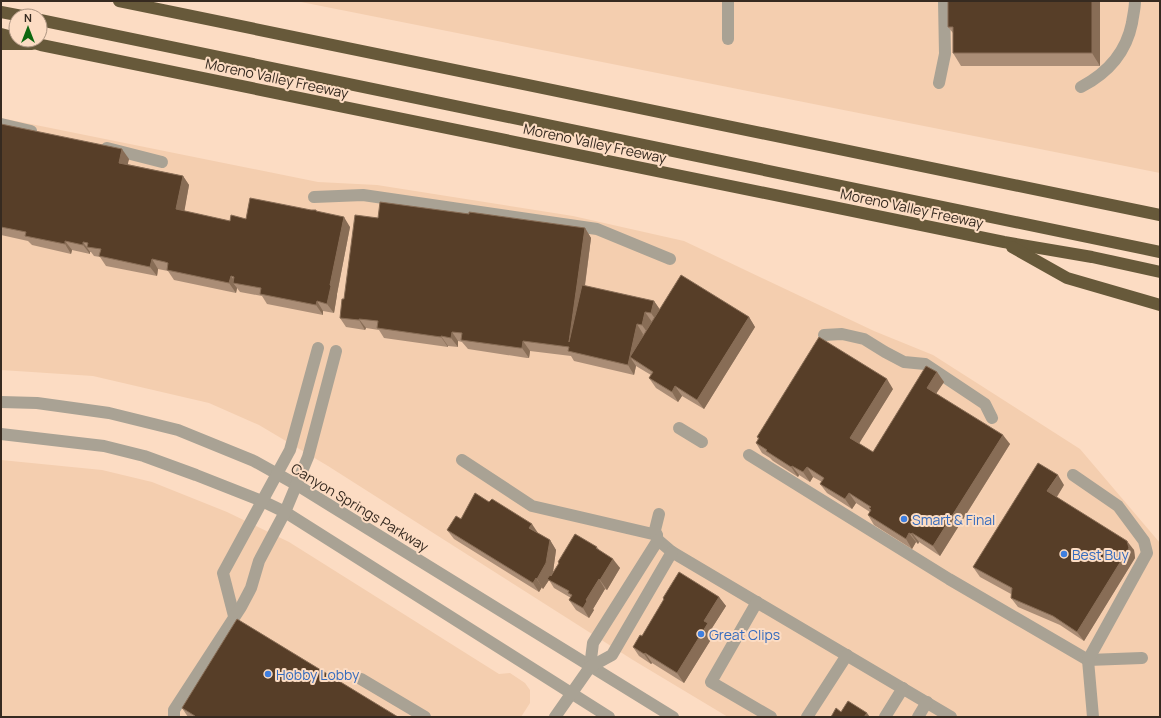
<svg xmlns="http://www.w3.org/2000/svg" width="1161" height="718" viewBox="0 0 1161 718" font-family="Manrope,sans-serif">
<rect width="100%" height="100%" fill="#fcdcc3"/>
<g fill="#f4ceaf">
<path d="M 296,1 L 1160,1 L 1160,173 Z"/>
<path d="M 1,118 L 318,182 L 377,185 L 573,216 L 684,241 L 874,331 L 933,355 L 1080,449 L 1160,543 L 1160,717 L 728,717 L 633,660 L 328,466 L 259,425 L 209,403 L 93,376 L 1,370 Z"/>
<path d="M 1,460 L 102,470 L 152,482 L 227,512 L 289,542 L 499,674 L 510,673 L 525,683 L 530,690 L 530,703 L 521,717 L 1,717 Z"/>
</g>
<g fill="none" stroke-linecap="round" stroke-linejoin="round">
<g stroke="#a9a294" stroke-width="12">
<path d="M 728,1 L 728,39"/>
<path d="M 939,83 L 945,54 L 944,1"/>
<path d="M 1081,87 C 1108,73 1126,53 1132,23 C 1133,15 1135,9 1135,1"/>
<path d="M 1,124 L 31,131"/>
<path d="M 107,148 L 162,162"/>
<path d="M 314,197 L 363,195 L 597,229 L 670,259"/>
<path d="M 824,335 L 842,334 L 864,339 L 885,352 L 904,362 L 925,364 L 985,404 L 992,418"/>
<path d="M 1,402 L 37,403 L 109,413 L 178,430 L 254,461 L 297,485 L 673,717"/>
<path d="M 679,428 L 702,442"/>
<path d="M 1,434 L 104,446 L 144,456 L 196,475 L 262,501 L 285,512 L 609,717"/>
<path d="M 749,455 L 949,579 L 1088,660 L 1142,658"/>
<path d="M 462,460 L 532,506 L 657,535"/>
<path d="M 1073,475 L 1118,506 L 1144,541 L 1147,553 L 1088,660 L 1093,717"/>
<path d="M 659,514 L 655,530 L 658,540 L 672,552 L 951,717"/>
<path d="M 757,602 L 711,682 L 771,717"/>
<path d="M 234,616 L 223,573 L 290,450 L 318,348"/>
<path d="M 590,667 L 593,643 L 658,540"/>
<path d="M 361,679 L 425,717"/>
<path d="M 174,717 L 174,710 L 241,607 L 251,588 L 259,561 L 285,512 L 308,457 L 336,351"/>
<path d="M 555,717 L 590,667 L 612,655 L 672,552"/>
<path d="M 807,717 L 847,655"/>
<path d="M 885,717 L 903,688"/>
<path d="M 918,717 L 927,702"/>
</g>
<g stroke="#67593a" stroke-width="12">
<path d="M 119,1 L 1160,215"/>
<path d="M 1,12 L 22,16"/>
<path d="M 40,20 L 1160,252"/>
<path d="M 1,34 L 16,38"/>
<path d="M 24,40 L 41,45 L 1004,242 L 1092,257 L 1160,272"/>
<path d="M 1,44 L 32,44"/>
<path d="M 1012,247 L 1067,278 L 1160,305"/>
</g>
</g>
<g fill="#aa8d76">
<path d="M 1100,1 L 1100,66 L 961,66 L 953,53 L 953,33 L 948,27 Z"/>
<path d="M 1,124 L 129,159 L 127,164 L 183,176 L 189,185 L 184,211 L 230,221 L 311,210 L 316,210 L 317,212 L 350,227 L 337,294 L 337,295 L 334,313 L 323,311 L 323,315 L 267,304 L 262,296 L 240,292 L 237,288 L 236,293 L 174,280 L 168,271 L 158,269 L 157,276 L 106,266 L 100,257 L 94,256 L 91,252 L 90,252 L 90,254 L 72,250 L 71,254 L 32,245 L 28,241 L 1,235 Z"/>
<path d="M 469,214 L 585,228 L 591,238 L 585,286 L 654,301 L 660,310 L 749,317 L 755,327 L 704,409 L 682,396 L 678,402 L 656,388 L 649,378 L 651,375 L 636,366 L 634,375 L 574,361 L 571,356 L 530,351 L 529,358 L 527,358 L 468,349 L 462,342 L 458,341 L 458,347 L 448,346 L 448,347 L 384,338 L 379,330 L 366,328 L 365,330 L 346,327 L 340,318 L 344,299 L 378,218 Z"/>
<path d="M 937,372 L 944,382 L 936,393 L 1010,444 L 940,556 L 919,542 L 918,544 L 916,542 L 912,549 L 874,525 L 868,515 L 870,512 L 856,503 L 852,509 L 827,493 L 820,484 L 822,482 L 813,477 L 810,482 L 799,475 L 798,477 L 773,461 L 770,458 L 762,453 L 756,443 L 758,439 L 757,437 L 893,389 L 859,443 L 873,452 Z"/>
<path d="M 1064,485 L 1057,497 L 1134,550 L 1135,558 L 1084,641 L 1060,625 L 1018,607 L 1011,598 L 1011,594 L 980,577 L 973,567 Z"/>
<path d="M 461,519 L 538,533 L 550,540 L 556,550 L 553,572 L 559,563 L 558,562 L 597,547 L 600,551 L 620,568 L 607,590 L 605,589 L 593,609 L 594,610 L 589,618 L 576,610 L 569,600 L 571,598 L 554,588 L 549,580 L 543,589 L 542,587 L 539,592 L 454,539 L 447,530 Z"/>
<path d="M 719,597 L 726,606 L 712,628 L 715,633 L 684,683 L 652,663 L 651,664 L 639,656 L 633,647 L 642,636 L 664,600 L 663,598 Z"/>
<path d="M 182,708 L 398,717 L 188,717 Z"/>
</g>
<g fill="#886d56">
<path d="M 1092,1 L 1100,1 L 1100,66 L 1092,53 Z"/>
<path d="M 122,149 L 129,159 L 126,172 L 119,163 Z"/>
<path d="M 183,176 L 189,185 L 183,219 L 176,209 Z"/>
<path d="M 344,217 L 350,227 L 337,294 L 337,295 L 334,313 L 327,304 L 330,285 Z"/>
<path d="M 585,228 L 591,238 L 576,352 L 569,342 Z"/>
<path d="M 65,241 L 72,250 L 71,254 L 65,244 Z"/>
<path d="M 83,242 L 90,252 L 90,254 L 83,245 Z"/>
<path d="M 152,259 L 158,269 L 157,276 L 150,267 Z"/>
<path d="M 231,276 L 236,283 L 233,283 L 237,288 L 236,293 L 229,283 Z"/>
<path d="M 317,301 L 323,311 L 323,315 L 316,305 Z"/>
<path d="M 654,301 L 661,311 L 658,323 L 651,313 Z"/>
<path d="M 645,312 L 652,322 L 649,335 L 642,325 Z"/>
<path d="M 749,317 L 755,327 L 704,409 L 697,400 Z"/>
<path d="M 359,319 L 366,328 L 365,330 L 359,320 Z"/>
<path d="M 637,324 L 643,334 L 637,362 L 630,357 L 636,366 L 634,375 L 628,365 Z"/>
<path d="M 452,332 L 458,341 L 458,347 L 451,338 Z"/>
<path d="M 441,336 L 448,346 L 448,347 L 441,337 Z"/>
<path d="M 523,341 L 530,351 L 529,358 L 522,348 Z"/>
<path d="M 937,372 L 944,382 L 934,397 L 927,388 Z"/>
<path d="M 887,379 L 893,389 L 857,447 L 850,438 Z"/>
<path d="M 675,386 L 682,396 L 678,402 L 672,392 Z"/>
<path d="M 1003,435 L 1010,444 L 940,556 L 933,546 Z"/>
<path d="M 792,466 L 799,475 L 798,477 L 791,467 Z"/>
<path d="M 807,467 L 813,477 L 810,482 L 803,472 Z"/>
<path d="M 1058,475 L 1064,485 L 1054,501 L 1047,491 Z"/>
<path d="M 849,493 L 856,503 L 852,509 L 845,499 Z"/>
<path d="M 532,524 L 538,533 L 529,528 Z"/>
<path d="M 909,533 L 916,542 L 912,549 L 906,539 Z"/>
<path d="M 912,533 L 919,542 L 918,544 L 911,534 Z"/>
<path d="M 550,540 L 556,550 L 553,572 L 549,579 L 547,579 L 549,580 L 543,589 L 537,579 Z"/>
<path d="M 1127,541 L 1134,550 L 1135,558 L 1084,641 L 1077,632 Z"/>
<path d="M 613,559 L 620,568 L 607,590 L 600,580 Z"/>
<path d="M 536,578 L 542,587 L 539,592 L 533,583 Z"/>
<path d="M 599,579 L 605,589 L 593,609 L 594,610 L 589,618 L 583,608 L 586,600 Z"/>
<path d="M 719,597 L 726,606 L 712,628 L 715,633 L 684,683 L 677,673 L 704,621 Z"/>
<path d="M 645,653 L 652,663 L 651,664 L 644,654 Z"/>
<path d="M 867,713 L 870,717 L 864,717 Z"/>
</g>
<g fill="#573e28" stroke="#886d56">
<path d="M 948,1 L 1092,1 L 1092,53 L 953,53 L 953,27 L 948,27 Z"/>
<path d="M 1,124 L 122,149 L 119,163 L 183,176 L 176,209 L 230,221 L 231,215 L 246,219 L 250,198 L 311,210 L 316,210 L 316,211 L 344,217 L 330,285 L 331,286 L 327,304 L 317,301 L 316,305 L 260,294 L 261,288 L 233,283 L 234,277 L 231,276 L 229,283 L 167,270 L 168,263 L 165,262 L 152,259 L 150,267 L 99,256 L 101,249 L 87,247 L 88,243 L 83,242 L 83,245 L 65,241 L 65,244 L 25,236 L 26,232 L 1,227 Z"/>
<path d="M 380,202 L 469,214 L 469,212 L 585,228 L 569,342 L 582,285 L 654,301 L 651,313 L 645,312 L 642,325 L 637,324 L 628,365 L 568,351 L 569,347 L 523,341 L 522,348 L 520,348 L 461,340 L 462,333 L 452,332 L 451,338 L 441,336 L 441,337 L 377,328 L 378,321 L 359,319 L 359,320 L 340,318 L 342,299 L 344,299 L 355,215 L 378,218 Z"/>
<path d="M 681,275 L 749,317 L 697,400 L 675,386 L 672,392 L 649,378 L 653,372 L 630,357 Z"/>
<path d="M 819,337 L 887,379 L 850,438 L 873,452 L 926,366 L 937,372 L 927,388 L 1003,435 L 933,546 L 912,533 L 911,534 L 909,533 L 906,539 L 868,515 L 871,510 L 869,508 L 871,507 L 849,493 L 845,499 L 820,484 L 824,478 L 807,467 L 803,472 L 792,466 L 791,467 L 766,451 L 767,450 L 756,443 L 759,438 L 757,437 Z"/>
<path d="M 1038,463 L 1058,475 L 1047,491 L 1127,541 L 1129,548 L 1077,632 L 1053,616 L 1011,598 L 1012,588 L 973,567 Z"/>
<path d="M 475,493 L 489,502 L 492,499 L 532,524 L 529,528 L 550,540 L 546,563 L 537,579 L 536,578 L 533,583 L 447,530 L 456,516 L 461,519 Z"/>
<path d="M 575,534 L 597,547 L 596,548 L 613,559 L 600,580 L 599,579 L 586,600 L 587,601 L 583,608 L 569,600 L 572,595 L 568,593 L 569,591 L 547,579 L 550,575 L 551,576 L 559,563 L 558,562 Z"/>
<path d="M 679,572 L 719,597 L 704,621 L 708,623 L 677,673 L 645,653 L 644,654 L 633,647 L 640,635 L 642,636 L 664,599 L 663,598 Z"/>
<path d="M 237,619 L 398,717 L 194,717 L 195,716 L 182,708 Z"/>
<path d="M 848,701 L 867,713 L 864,717 L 831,717 L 836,708 L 841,712 Z"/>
</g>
<g fill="#3f7fe0" stroke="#fcdcc3" stroke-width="1.5">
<circle cx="904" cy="519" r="4"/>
<circle cx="1064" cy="554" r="4"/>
<circle cx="701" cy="634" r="4"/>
<circle cx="268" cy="674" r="4"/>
</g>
<g text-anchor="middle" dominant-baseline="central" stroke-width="4" stroke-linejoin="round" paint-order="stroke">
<g font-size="14" fill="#362a20" stroke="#fcdcc3">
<text transform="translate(277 78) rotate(12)">Moreno Valley Freeway</text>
<text transform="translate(595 143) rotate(12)">Moreno Valley Freeway</text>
<text transform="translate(912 208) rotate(12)">Moreno Valley Freeway</text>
<text transform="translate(360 507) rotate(31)">Canyon Springs Parkway</text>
</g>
<g font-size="14" fill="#366cbe" stroke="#fcdcc3" text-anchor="start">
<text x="912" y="519">Smart &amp; Final</text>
<text x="1072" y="554">Best Buy</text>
<text x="709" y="634">Great Clips</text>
<text x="276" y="674">Hobby Lobby</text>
</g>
</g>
<rect width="1161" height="718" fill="none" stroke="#362a20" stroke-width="4"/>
<g transform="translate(28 28)"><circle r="19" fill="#fcdcc3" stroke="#ad9582"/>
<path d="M0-3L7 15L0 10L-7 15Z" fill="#0d6810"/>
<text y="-6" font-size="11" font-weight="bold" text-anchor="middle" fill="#362a20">N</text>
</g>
</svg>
